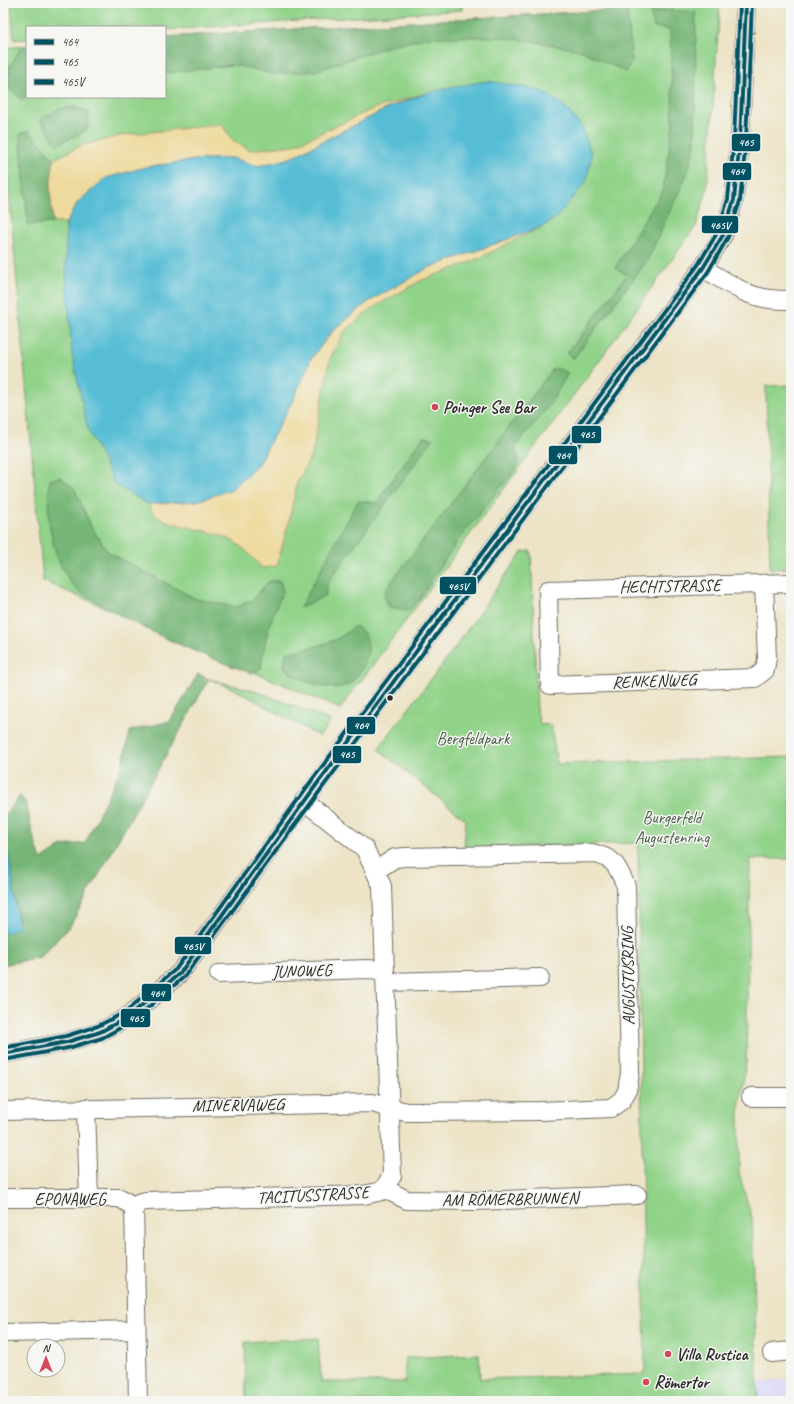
<svg xmlns="http://www.w3.org/2000/svg" width="794" height="1404" viewBox="0 0 794 1404" font-family="Caveat,sans-serif">
<rect width="100%" height="100%" fill="#f6f6f2"/>
<filter id="ink" filterUnits="userSpaceOnUse"><feTurbulence type="fractalNoise" baseFrequency=".025" numOctaves="2"/><feDisplacementMap in="SourceGraphic" scale="8" xChannelSelector="R" yChannelSelector="G"/><feConvolveMatrix kernelMatrix="1 2 1 2 8 2 1 2 1" color-interpolation-filters="sRGB"/></filter>
<filter id="wash" filterUnits="userSpaceOnUse"><feTurbulence type="fractalNoise" baseFrequency=".012" numOctaves="4" result="noise"/><feDisplacementMap in="SourceGraphic" scale="16" xChannelSelector="R" yChannelSelector="G"/><feGaussianBlur stdDeviation="0.9" result="paint"/><feColorMatrix in="noise" values="0 0 0 0 0 0 0 0 0 0 0 0 0 0 0 0 0 1.4 0 .05"/><feComposite in="paint" operator="in"/></filter>
<g filter="url(#wash)">
<rect width="100%" height="100%" fill="#ede4c7"/>
<path fill="#d9d6f7" d="M 791,1379 L 791,1401 L 758,1401 L 758,1382 Z"/>
<g fill="#92d38a" stroke="#5e7f5a">
<path d="M 11,3 L 462,3 L 462,10 L 165,30 L 165,27 L 27,27 L 27,39 L 14,40 Z"/>
<path d="M 671,3 L 720,4 L 707,190 L 696,226 L 599,361 L 340,709 L 43,581 L 3,123 L 3,48 L 27,46 L 27,97 L 165,97 L 165,37 L 627,9 L 643,5 Z"/>
<path d="M 791,385 L 791,568 L 770,569 L 766,386 Z"/>
<path d="M 531,551 L 537,710 L 540,724 L 551,725 L 557,764 L 791,757 L 791,859 L 750,859 L 746,1063 L 739,1109 L 739,1173 L 752,1218 L 758,1401 L 246,1401 L 245,1342 L 318,1338 L 321,1382 L 405,1382 L 405,1358 L 479,1354 L 480,1379 L 645,1374 L 638,843 L 464,848 L 466,820 L 378,749 L 451,653 L 522,552 Z"/>
<path d="M 209,679 L 259,692 L 331,721 L 320,736 L 317,735 L 238,691 Z"/>
</g>
<g fill="#75b576" stroke="#507050">
<path d="M 627,9 L 632,60 L 626,72 L 580,50 L 542,43 L 500,37 L 431,37 L 392,45 L 315,71 L 274,74 L 233,65 L 165,73 L 165,37 Z"/>
<path d="M 666,10 L 696,12 L 695,145 L 688,172 L 647,261 L 573,359 L 567,353 L 627,275 L 615,268 L 663,190 L 673,123 L 670,30 L 654,27 L 650,13 Z"/>
<path d="M 22,46 L 27,46 L 27,96 L 21,100 L 9,88 L 9,68 Z"/>
<path d="M 74,107 L 89,112 L 87,130 L 57,145 L 40,119 L 59,109 Z"/>
<path d="M 29,131 L 54,159 L 50,188 L 53,223 L 28,225 L 20,134 Z"/>
<path d="M 553,369 L 558,369 L 568,373 L 551,403 L 515,447 L 518,459 L 517,467 L 460,538 L 435,574 L 420,599 L 409,610 L 389,607 L 384,595 L 386,589 Z"/>
<path d="M 423,437 L 433,439 L 328,582 L 326,595 L 300,608 L 358,501 L 376,503 Z"/>
<path d="M 60,477 L 74,488 L 92,528 L 108,552 L 196,599 L 236,607 L 252,600 L 269,581 L 280,581 L 283,591 C 271,616 264,641 261,668 L 251,673 C 198,654 145,631 97,602 C 90,597 79,593 74,587 C 51,557 45,517 50,480 Z"/>
<path d="M 355,626 C 378,637 367,670 350,683 C 339,691 320,687 308,682 C 298,678 290,675 284,666 L 286,653 C 310,647 336,645 355,626 Z"/>
<path d="M 198,674 L 209,679 L 70,926 L 40,957 L 3,965 L 3,934 L 19,928 L 10,861 L 3,839 L 3,817 L 20,796 L 27,804 L 32,832 L 41,860 L 62,846 L 85,843 L 122,766 L 130,731 L 170,721 Z"/>
</g>
<g fill="#eeda9e" stroke="#8c8264">
<path d="M 427,93 L 392,106 L 288,159 L 258,166 L 232,158 L 196,160 L 146,167 L 106,178 L 78,202 L 66,223 L 53,223 L 50,188 L 54,159 L 83,145 L 124,135 L 222,124 L 231,139 L 250,150 L 294,145 L 375,108 Z"/>
<path d="M 539,228 L 473,261 L 420,281 L 371,309 L 344,332 L 330,358 L 312,454 L 297,483 L 289,521 L 277,566 L 262,568 C 252,557 241,544 227,538 C 209,529 166,526 154,514 C 152,512 150,507 148,504 L 197,501 L 232,489 L 258,464 L 293,400 L 311,359 L 332,332 L 368,302 L 428,268 Z"/>
</g>
<g fill="#57bdd5" stroke="#417480">
<path d="M 488,81 L 539,90 L 562,104 L 582,127 L 592,156 L 586,182 L 556,218 L 539,228 L 428,268 L 368,302 L 332,331 L 311,359 L 293,400 L 258,464 L 232,489 L 197,501 L 148,504 L 115,485 L 88,430 L 72,354 L 66,273 L 66,223 L 78,202 L 106,178 L 146,167 L 196,160 L 232,158 L 258,166 L 288,159 L 392,106 L 427,93 L 456,86 Z"/>
<path d="M 3,839 L 10,861 L 19,928 L 3,934 Z"/>
</g>
</g>
<g filter="url(#ink)">
<g fill="none" stroke-linecap="round" stroke-linejoin="round">
<g stroke="#6f6c62" stroke-width="20">
<g id="minor">
<path d="M 703,268 C 737,288 750,301 791,300"/>
<path d="M 764,584 L 767,658 L 765,670 L 755,678 L 550,685 L 548,590 L 791,583"/>
<path d="M 219,974 L 367,969 L 385,970"/>
<path d="M 386,982 L 540,978"/>
<path d="M 3,1054 L 67,1042 L 100,1032 L 128,1017 L 180,973 L 317,784 L 703,268 L 723,235 L 734,200 L 740,140 L 746,3"/>
<path d="M 751,1097 L 791,1097"/>
<path d="M 86,1108 L 89,1199"/>
<path d="M 3,1111 L 372,1103 L 406,1112 L 541,1111 L 611,1108 L 622,1100 L 627,1091 L 630,1073 L 626,886 C 617,866 615,858 592,853 L 405,857 L 395,858 L 375,871"/>
<path d="M 385,1189 L 407,1200 L 474,1201 L 637,1195"/>
<path d="M 3,1198 L 120,1198 L 134,1207"/>
<path d="M 3,1333 L 136,1330"/>
<path d="M 772,1353 L 791,1351"/>
<path d="M 138,1401 L 134,1207 L 138,1203 L 146,1201 L 364,1195 L 382,1191 L 392,1176 L 382,886 L 365,849 L 304,801"/>
</g>
</g>
<use href="#minor" stroke="#fff" stroke-width="18"/>
<g stroke="#f6f6f2" stroke-width="7">
<path id="bus-1" d="M 3,1054 L 67,1042 L 100,1032 L 128,1017 L 180,973 L 317,784 L 703,268 L 723,235 L 734,200 L 740,140 L 746,3"/>
</g>
<g stroke="#f6f6f2" stroke-width="7">
<path id="bus-2" d="M 4,1060 L 68,1048 L 102,1038 L 131,1022 L 184,977 L 322,788 L 708,272 L 728,237 L 740,201 L 746,140 L 752,3"/>
</g>
<g stroke="#f6f6f2" stroke-width="7">
<path id="bus-3" d="M 3,1048 L 66,1036 L 98,1026 L 125,1012 L 176,969 L 312,780 L 698,265 L 717,233 L 728,199 L 734,140 L 740,3"/>
</g>
<use href="#bus-1" stroke="#005262" stroke-width="4"/>
<use href="#bus-2" stroke="#005262" stroke-width="4"/>
<use href="#bus-3" stroke="#005262" stroke-width="4"/>
</g>
</g>
<g fill="#d1495b" stroke="#f6f6f2" stroke-width="1.5">
<circle cx="435" cy="407" r="4"/>
<circle cx="668" cy="1354" r="4"/>
<circle cx="646" cy="1382" r="4"/>
</g>
<circle fill="#2b2b2b" stroke="#f6f6f2" stroke-width="1.5" cx="390" cy="698" r="3.5"/>
<g text-anchor="middle" dominant-baseline="central" stroke-width="3" stroke-linejoin="round" paint-order="stroke">
<g font-size="17" font-weight="bold" fill="#2b2b2b" stroke="#f6f6f2" text-anchor="start">
<text x="443" y="407">Poinger See Bar</text>
<text x="676" y="1354">Villa Rustica</text>
<text x="654" y="1382">Römertor</text>
</g>
<g font-size="17" fill="#2b2b2b" stroke="#f6f6f2">
<text transform="translate(670 586) rotate(-1)">HECHTSTRASSE</text>
<text transform="translate(654 681) rotate(-2)">RENKENWEG</text>
<text transform="translate(302 971) rotate(-2)">JUNOWEG</text>
<text transform="translate(628 976) rotate(-91)">AUGUSTUSRING</text>
<text transform="translate(238 1105) rotate(-1)">MINERVAWEG</text>
<text transform="translate(313 1195) rotate(-3)">TACITUSSTRASSE</text>
<text x="70" y="1199">EPONAWEG</text>
<text transform="translate(510 1199) rotate(-1)">AM RÖMERBRUNNEN</text>
</g>
<g font-size="17" fill="#4a5d48" stroke="#f6f6f2">
<text x="473" y="738">Bergfeldpark</text>
<text x="672" y="817">Burgerfeld<tspan x="672" dy="20">Augustenring</tspan></text>
</g>
</g>
<g stroke="#f6f6f2" stroke-width="1.5">
<rect x="731" y="133" width="30" height="19" rx="4" fill="#005262"/>
<rect x="722" y="162" width="30" height="19" rx="4" fill="#005262"/>
<rect x="701" y="215" width="38" height="19" rx="4" fill="#005262"/>
<rect x="571" y="425" width="31" height="19" rx="4" fill="#005262"/>
<rect x="548" y="445" width="30" height="20" rx="4" fill="#005262"/>
<rect x="439" y="576" width="38" height="19" rx="4" fill="#005262"/>
<rect x="346" y="716" width="30" height="19" rx="4" fill="#005262"/>
<rect x="332" y="745" width="30" height="19" rx="4" fill="#005262"/>
<rect x="174" y="936" width="38" height="19" rx="4" fill="#005262"/>
<rect x="141" y="983" width="31" height="19" rx="4" fill="#005262"/>
<rect x="120" y="1008" width="31" height="20" rx="4" fill="#005262"/>
</g>
<g font-size="11" text-anchor="middle" font-weight="bold" fill="#fff">
<text x="746" y="146">465</text>
<text x="737" y="175">464</text>
<text x="720" y="229">465V</text>
<text x="587" y="438">465</text>
<text x="563" y="459">464</text>
<text x="458" y="590">465V</text>
<text x="361" y="729">464</text>
<text x="347" y="758">465</text>
<text x="193" y="950">465V</text>
<text x="157" y="997">464</text>
<text x="136" y="1022">465</text>
</g>
<rect width="794" height="1404" fill="none" stroke="#f6f6f2" stroke-width="16"/>
<rect x="26" y="26" width="140" height="72" fill="#f6f6f2" stroke="#a5a5a2"/>
<rect x="34" y="39" width="20" height="6" fill="#005262" stroke="#a5a5a2"/>
<text x="62" y="46" font-size="12" fill="#2b2b2b">464</text>
<rect x="34" y="59" width="20" height="6" fill="#005262" stroke="#a5a5a2"/>
<text x="62" y="66" font-size="12" fill="#2b2b2b">465</text>
<rect x="34" y="79" width="20" height="6" fill="#005262" stroke="#a5a5a2"/>
<text x="62" y="86" font-size="12" fill="#2b2b2b">465V</text>
<g transform="translate(46 1358)"><circle r="19" fill="#f6f6f2" stroke="#a5a5a2"/>
<path d="M0-3L7 15L0 10L-7 15Z" fill="#d1495b"/>
<text y="-6" font-size="11" font-weight="bold" text-anchor="middle" fill="#2b2b2b">N</text>
</g>
</svg>
